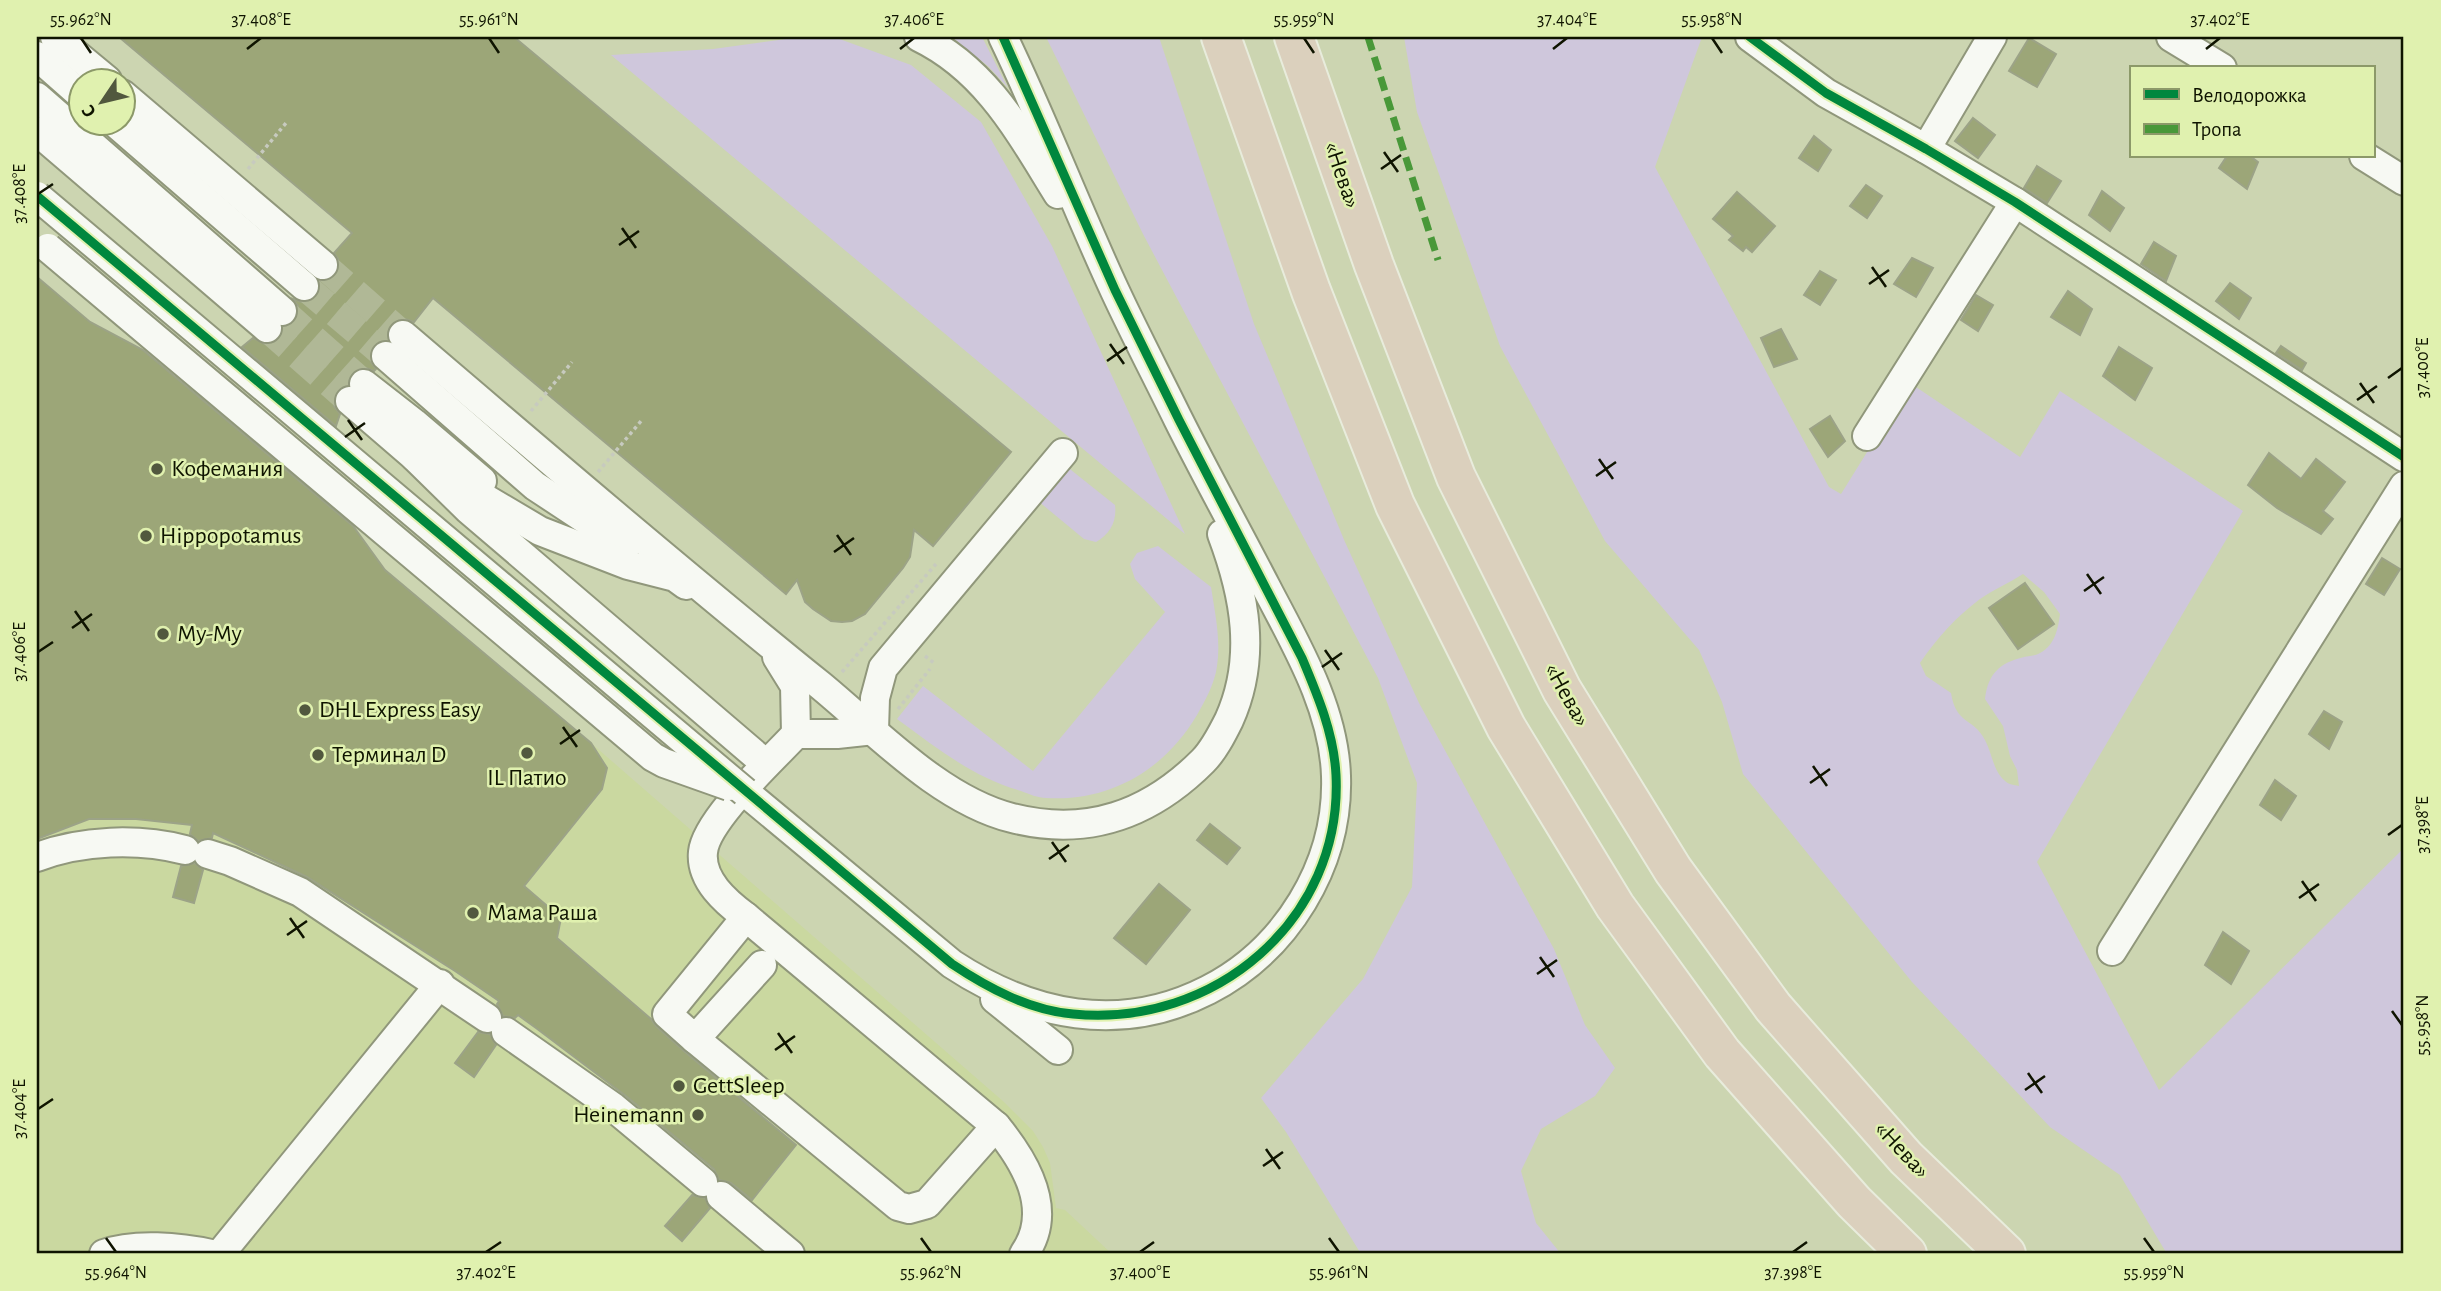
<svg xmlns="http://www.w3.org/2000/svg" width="2441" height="1291" viewBox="0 0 2441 1291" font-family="'Alegreya Sans',sans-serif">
<rect width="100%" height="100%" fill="#ccd5b1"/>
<path fill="#cad8a0" d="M 37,277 L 591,743 L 1004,1102 L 1033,1131 L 1043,1147 L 1050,1163 L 1056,1208 L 1065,1210 L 1112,1254 L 37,1254 Z"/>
<g fill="#cfc7dc" fill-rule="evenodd">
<path d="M 801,37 L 834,37 L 911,65 L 981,122 L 1052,246 L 1185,534 L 611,55 L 713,49 Z"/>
<path d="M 952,37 L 982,37 L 1008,88 L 989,67 Z"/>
<path d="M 1046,37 L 1159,37 L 1254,324 L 1345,542 L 1419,703 L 1554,949 L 1585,1025 L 1615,1068 L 1595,1096 L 1541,1129 L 1521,1171 L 1536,1223 L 1561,1254 L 1361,1254 L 1286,1132 L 1261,1098 L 1363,979 L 1412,887 L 1417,783 L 1378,678 L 1143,234 Z"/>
<path d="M 1404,37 L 1702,37 L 1655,167 L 1829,487 L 1841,494 L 1910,383 L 2020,457 L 2060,391 L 2243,511 L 2037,862 L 2159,1090 L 2404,848 L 2404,1254 L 2167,1254 L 2120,1175 L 2050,1127 L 1912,982 L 1743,774 L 1722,702 L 1699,650 L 1605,541 L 1500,346 L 1417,112 ZM 2023,574 L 2044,592 L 2060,614 C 2058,629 2055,645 2040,653 C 2035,656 2029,656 2024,657 C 1999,663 1988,674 1985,699 L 2003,726 L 2010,756 L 2017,770 L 2019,786 C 2014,785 2007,784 2004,780 C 1993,770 1992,753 1985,740 C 1973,717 1956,725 1951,693 L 1926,676 L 1920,663 C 1936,639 1956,617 1980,599 C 1993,590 2009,583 2023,574 Z"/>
<path d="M 1061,462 L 1115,505 C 1117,522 1110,534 1096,542 L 1084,539 L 1032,496 Z"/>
<path d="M 1158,546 L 1211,587 C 1215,613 1221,640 1217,666 C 1215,683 1205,701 1197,715 C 1165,769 1111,802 1046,798 C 1038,798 1029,794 1021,791 C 972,777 937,748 897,719 L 923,686 L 1033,771 L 1165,612 L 1135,579 L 1130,564 L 1137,553 Z"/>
</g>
<g fill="#9ca678" stroke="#9ca387" stroke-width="2">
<path d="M 119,37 L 514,37 L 1011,452 L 933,546 L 914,530 L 910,557 L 903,568 L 865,614 L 852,621 L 842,622 L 831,621 L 813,609 L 805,602 L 797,580 L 786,594 L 433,298 L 414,322 L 405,319 L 397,320 L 390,325 L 387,333 L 387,340 L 380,341 L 373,346 L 370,353 L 371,362 L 376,369 L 374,371 L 366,368 L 357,369 L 351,374 L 348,385 L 337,391 L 334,399 L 334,406 L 340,414 L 336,426 L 242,347 L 253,338 L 265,344 L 272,344 L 279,339 L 283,327 L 294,322 L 298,315 L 298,306 L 293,299 L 302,302 L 310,301 L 317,296 L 320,288 L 320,281 L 328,281 L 335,276 L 339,267 L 338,259 L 334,253 L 352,233 Z"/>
<path d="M 2029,38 L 2056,54 L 2037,87 L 2009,71 Z"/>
<path d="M 1973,118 L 1995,135 L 1978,158 L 1955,141 Z"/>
<path d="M 1814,136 L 1831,150 L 1818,171 L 1799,158 Z"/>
<path d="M 2227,156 L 2250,156 L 2258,162 L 2247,189 L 2219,168 Z"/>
<path d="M 2037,166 L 2061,181 L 2047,203 L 2024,188 Z"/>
<path d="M 1866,185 L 1882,196 L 1867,218 L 1850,206 Z"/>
<path d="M 2102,191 L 2124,208 L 2110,231 L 2089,215 Z"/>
<path d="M 1737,192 L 1775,226 L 1752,252 L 1746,247 L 1743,251 L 1729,240 L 1733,236 L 1713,219 Z"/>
<path d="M 2154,242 L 2176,256 L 2166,281 L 2141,264 Z"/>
<path d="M 1912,258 L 1933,268 L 1916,297 L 1894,284 Z"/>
<path d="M 1820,271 L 1836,280 L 1820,305 L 1804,295 Z"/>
<path d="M 37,277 L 90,322 L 143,350 L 353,526 L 385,570 L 591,743 L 607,768 L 602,789 L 524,886 L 561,918 L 557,938 L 651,1019 L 656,1026 L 684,1051 L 796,1145 L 752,1200 L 731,1183 L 719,1180 L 714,1169 L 626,1096 L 536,1028 L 518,1015 L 515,1018 L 503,1016 L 497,1004 L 499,1001 L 455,971 L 307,877 L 213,833 L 212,838 L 198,841 L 190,834 L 192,825 L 136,819 L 89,819 L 37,839 Z"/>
<path d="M 2230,283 L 2251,298 L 2239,319 L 2216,301 Z"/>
<path d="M 2068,291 L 2092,309 L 2080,335 L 2051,317 Z"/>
<path d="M 1976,295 L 1993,305 L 1978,331 L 1961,320 Z"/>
<path d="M 1781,329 L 1797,359 L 1774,367 L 1761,338 Z"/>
<path d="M 2281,346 L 2306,363 L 2302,370 L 2276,353 Z"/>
<path d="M 2119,347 L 2152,368 L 2135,400 L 2103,376 Z"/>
<path d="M 1830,416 L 1845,441 L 1828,457 L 1810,429 Z"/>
<path d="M 2269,453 L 2301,479 L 2316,459 L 2345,482 L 2323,511 L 2333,519 L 2321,534 L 2277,508 L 2248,485 Z"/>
<path d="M 2382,558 L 2400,569 L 2384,595 L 2366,584 Z"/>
<path d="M 2025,583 L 2054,624 L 2018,649 L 1989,608 Z"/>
<path d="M 2324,711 L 2342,722 L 2329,749 L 2309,734 Z"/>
<path d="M 2275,780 L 2296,796 L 2281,820 L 2260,805 Z"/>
<path d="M 1210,824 L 1240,848 L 1227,864 L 1197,840 Z"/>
<path d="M 195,863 L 203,870 L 194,903 L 173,897 L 181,866 Z"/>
<path d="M 1159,884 L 1190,910 L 1146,964 L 1114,938 Z"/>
<path d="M 2223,932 L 2249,951 L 2231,984 L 2205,965 Z"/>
<path d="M 478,1032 L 490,1034 L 496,1045 L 474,1077 L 455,1063 Z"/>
<path d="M 692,1195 L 705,1198 L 710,1208 L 682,1241 L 665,1226 Z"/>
</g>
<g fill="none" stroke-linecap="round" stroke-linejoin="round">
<g stroke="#b0b896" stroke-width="28" stroke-dasharray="28 14" stroke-linecap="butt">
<path d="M 323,265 L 403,335"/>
<path d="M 304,286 L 386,356"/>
<path d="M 282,311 L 364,384"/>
<path d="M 267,328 L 350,401"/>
</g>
<g stroke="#90977b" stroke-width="32">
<g id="minor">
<path d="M 55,37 L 107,80"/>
<path d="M 919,37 C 987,70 1020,133 1058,194"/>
<path d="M 1750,37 L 1826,93 L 1926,149 L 2015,202 L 2404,457"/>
<path d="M 2171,37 L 2222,68"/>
<path d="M 37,56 L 80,94"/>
<path d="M 122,94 L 323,265"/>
<path d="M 37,97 L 282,311"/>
<path d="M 114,122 L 304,286"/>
<path d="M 37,131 L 267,328"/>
<path d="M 1926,149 L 1992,37"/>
<path d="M 2364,156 L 2404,181"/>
<path d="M 403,335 C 541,453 679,571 820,685 C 876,731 940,800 1012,818 C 1087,837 1149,815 1203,761 C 1214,750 1222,734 1229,720 C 1257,658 1245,595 1222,534"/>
<path d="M 386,356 L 535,486 L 591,523 L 631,541"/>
<path d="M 364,384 L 414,423 L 482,481"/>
<path d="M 350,401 L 415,457 L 540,531 L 628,565 L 675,577 L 686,585"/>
<path d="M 1867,436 L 2015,202"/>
<path d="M 415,457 L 468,509 L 766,764"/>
<path d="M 777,657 L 795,686 L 796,734 L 837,734 L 874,730 L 875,698 L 883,668 L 1063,453"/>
<path d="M 745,792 L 952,964 C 1031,1016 1120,1035 1208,990 C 1286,950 1339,865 1336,776 C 1334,708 1296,645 1266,587 C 1237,531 1206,475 1178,419 C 1157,376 1135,334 1115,291 C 1076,207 1043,120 1003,37"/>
<path d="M 208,854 L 230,861 L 300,892 L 487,1018"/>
<path d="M 37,857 C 82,840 138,838 185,850"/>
<path d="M 2112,951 L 2404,486"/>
<path d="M 762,965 L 695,1039 L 667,1014 L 746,917 C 726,902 700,880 703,852 C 706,820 773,759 796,734"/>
<path d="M 995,999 L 1058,1050"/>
<path d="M 506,1032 L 613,1107 L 703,1182"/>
<path d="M 695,1039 L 898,1206 L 909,1209 L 927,1204 L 996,1126 L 746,917"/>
<path d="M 996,1126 C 1025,1161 1055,1210 1024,1254"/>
<path d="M 721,1196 L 790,1254"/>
<path d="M 104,1254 C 134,1243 180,1247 211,1254"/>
<path d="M 220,1254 L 440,984"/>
</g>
</g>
<g stroke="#e8ecdc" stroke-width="42">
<g id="highway">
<path d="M 1221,37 L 1311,291 L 1395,505 L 1506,727 L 1615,906 L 1722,1053 L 1854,1202 L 1907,1254"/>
<path d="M 1294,37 L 1374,265 L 1456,477 L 1562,690 L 1673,870 L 1773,1007 L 1906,1158 L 2006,1254"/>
</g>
</g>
<g stroke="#c7cabf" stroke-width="3.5" stroke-dasharray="3.5 3.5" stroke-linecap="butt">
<path d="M 248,169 L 286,123"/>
<path d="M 531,411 L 572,362"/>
<path d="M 598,472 L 642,420"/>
<path d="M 925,656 L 934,663"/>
<path d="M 842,672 L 936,564"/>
<path d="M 898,709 L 930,669"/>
</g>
<use href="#minor" stroke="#f7f9f3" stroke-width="28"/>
<use href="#highway" stroke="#dbd0bd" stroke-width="38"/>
<g stroke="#90977b" stroke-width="32" stroke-linecap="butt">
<g id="minor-bridge">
<path d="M 37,196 L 745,792"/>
<path d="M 48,248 L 653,757 L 664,763 L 729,786"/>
</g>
</g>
<use href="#minor-bridge" stroke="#f7f9f3" stroke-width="28"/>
<path stroke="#499839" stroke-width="7" stroke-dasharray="14 7" stroke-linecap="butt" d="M 1368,37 L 1438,260"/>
<g stroke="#e0f1af" stroke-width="13">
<g id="cycleway">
<path d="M 1750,37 L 1826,93 L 1926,149 L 2015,202 L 2404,457"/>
<path d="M 37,196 L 952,964 C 988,988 1029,1010 1073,1014 C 1214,1028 1343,920 1336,775 C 1334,734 1318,696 1302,658 L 1179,420 L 1115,290 L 1003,37"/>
</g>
</g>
<use href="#cycleway" stroke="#00873e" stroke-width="9"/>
</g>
<path fill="none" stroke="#0f1400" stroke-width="2.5" d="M 81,38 L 91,53M 489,38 L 499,53M 1304,38 L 1314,53M 1712,38 L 1722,53M 247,49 L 261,38M 900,49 L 914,38M 1553,49 L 1567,38M 2206,49 L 2220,38M 1384,152 L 1398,172M 1381,169 L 1401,155M 38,194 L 53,184M 622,228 L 636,248M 619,245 L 639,231M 1872,267 L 1886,287M 1869,284 L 1889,270M 1110,344 L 1124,364M 1107,361 L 1127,347M 2388,378 L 2402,368M 2360,383 L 2374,403M 2357,400 L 2377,386M 348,420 L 362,440M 345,437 L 365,423M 1599,459 L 1613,479M 1596,476 L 1616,462M 837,535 L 851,555M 834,552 L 854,538M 2087,574 L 2101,594M 2084,591 L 2104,577M 75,611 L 89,631M 72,628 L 92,614M 1325,650 L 1339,670M 38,652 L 53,642M 1322,667 L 1342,653M 563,727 L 577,747M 560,744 L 580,730M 1813,766 L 1827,786M 1810,783 L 1830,769M 2388,835 L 2402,825M 1052,842 L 1066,862M 1049,859 L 1069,845M 2302,881 L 2316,901M 2299,898 L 2319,884M 290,918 L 304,938M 287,935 L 307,921M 1540,957 L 1554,977M 1537,974 L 1557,960M 2392,1011 L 2402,1025M 778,1033 L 792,1053M 775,1050 L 795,1036M 2028,1073 L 2042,1093M 2025,1090 L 2045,1076M 38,1109 L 53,1099M 1266,1149 L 1280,1169M 1263,1166 L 1283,1152M 106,1238 L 116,1252M 921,1238 L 931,1252M 1329,1238 L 1339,1252M 2144,1238 L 2154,1252M 486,1252 L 501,1242M 1140,1252 L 1154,1242M 1793,1252 L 1807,1242"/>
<g fill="#51583e" stroke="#e0f1af" stroke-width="2.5">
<circle cx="157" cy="469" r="7"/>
<circle cx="146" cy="536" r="7"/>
<circle cx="163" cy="634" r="7"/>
<circle cx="305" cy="710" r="7"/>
<circle cx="527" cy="753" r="7"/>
<circle cx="318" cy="755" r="7"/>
<circle cx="473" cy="913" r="7"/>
<circle cx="679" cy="1086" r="7"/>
<circle cx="698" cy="1115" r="7"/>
</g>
<g text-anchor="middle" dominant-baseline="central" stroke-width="5" stroke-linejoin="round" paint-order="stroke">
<g font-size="24" fill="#0f1400" stroke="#e0f1af">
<text transform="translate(1342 175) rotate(71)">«Нева»</text>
<text transform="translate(1567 695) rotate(61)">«Нева»</text>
<text transform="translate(1902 1150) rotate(47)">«Нева»</text>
</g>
<g font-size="24" fill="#0f1400" stroke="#e0f1af" text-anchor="start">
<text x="171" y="469">Кофемания</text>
<text x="160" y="536">Hippopotamus</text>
<text x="177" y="634">Му-Му</text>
<text x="319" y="710">DHL Express Easy</text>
<text x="332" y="755">Терминал D</text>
<text x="527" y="778" text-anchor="middle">IL Патио</text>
<text x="487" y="913">Мама Раша</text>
<text x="693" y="1086">GettSleep</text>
<text x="684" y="1115" text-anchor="end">Heinemann</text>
</g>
</g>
<rect width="2441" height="1291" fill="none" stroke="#e0f1af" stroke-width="77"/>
<rect x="2130" y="66" width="245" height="91" fill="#e0f1af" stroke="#8c9969" stroke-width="2"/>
<rect x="2144" y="89" width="35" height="10" fill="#00873e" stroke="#8c9969" stroke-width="2"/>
<text x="2192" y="102" font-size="21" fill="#0f1400">Велодорожка</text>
<rect x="2144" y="124" width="35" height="10" fill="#499839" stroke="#8c9969" stroke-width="2"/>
<text x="2192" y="136" font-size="21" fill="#0f1400">Тропа</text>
<g transform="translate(102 102) rotate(235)"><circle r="33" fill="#e0f1af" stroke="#8c9969" stroke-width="2"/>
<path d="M0-5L12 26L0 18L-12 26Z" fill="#51583e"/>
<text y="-10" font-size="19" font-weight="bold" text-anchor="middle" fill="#0f1400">С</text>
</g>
<rect x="38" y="38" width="2364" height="1214" fill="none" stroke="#0f1400" stroke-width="2.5"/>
<g font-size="18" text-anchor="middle" fill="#0f1400">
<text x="81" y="25">55.962°N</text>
<text x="261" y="25">37.408°E</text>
<text x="489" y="25">55.961°N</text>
<text x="914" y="25">37.406°E</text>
<text x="1304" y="25">55.959°N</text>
<text x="1567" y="25">37.404°E</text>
<text x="1712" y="25">55.958°N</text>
<text x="2220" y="25">37.402°E</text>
<text transform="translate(19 194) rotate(-90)" y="6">37.408°E</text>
<text transform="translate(2422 368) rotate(-90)" y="6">37.400°E</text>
<text transform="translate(19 652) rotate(-90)" y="6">37.406°E</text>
<text transform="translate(2422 825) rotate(-90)" y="6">37.398°E</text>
<text transform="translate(2422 1025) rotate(-90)" y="6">55.958°N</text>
<text transform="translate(19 1109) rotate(-90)" y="6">37.404°E</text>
<text x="116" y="1278">55.964°N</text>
<text x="486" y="1278">37.402°E</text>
<text x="931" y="1278">55.962°N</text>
<text x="1140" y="1278">37.400°E</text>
<text x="1339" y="1278">55.961°N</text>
<text x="1793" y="1278">37.398°E</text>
<text x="2154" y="1278">55.959°N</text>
</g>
</svg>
